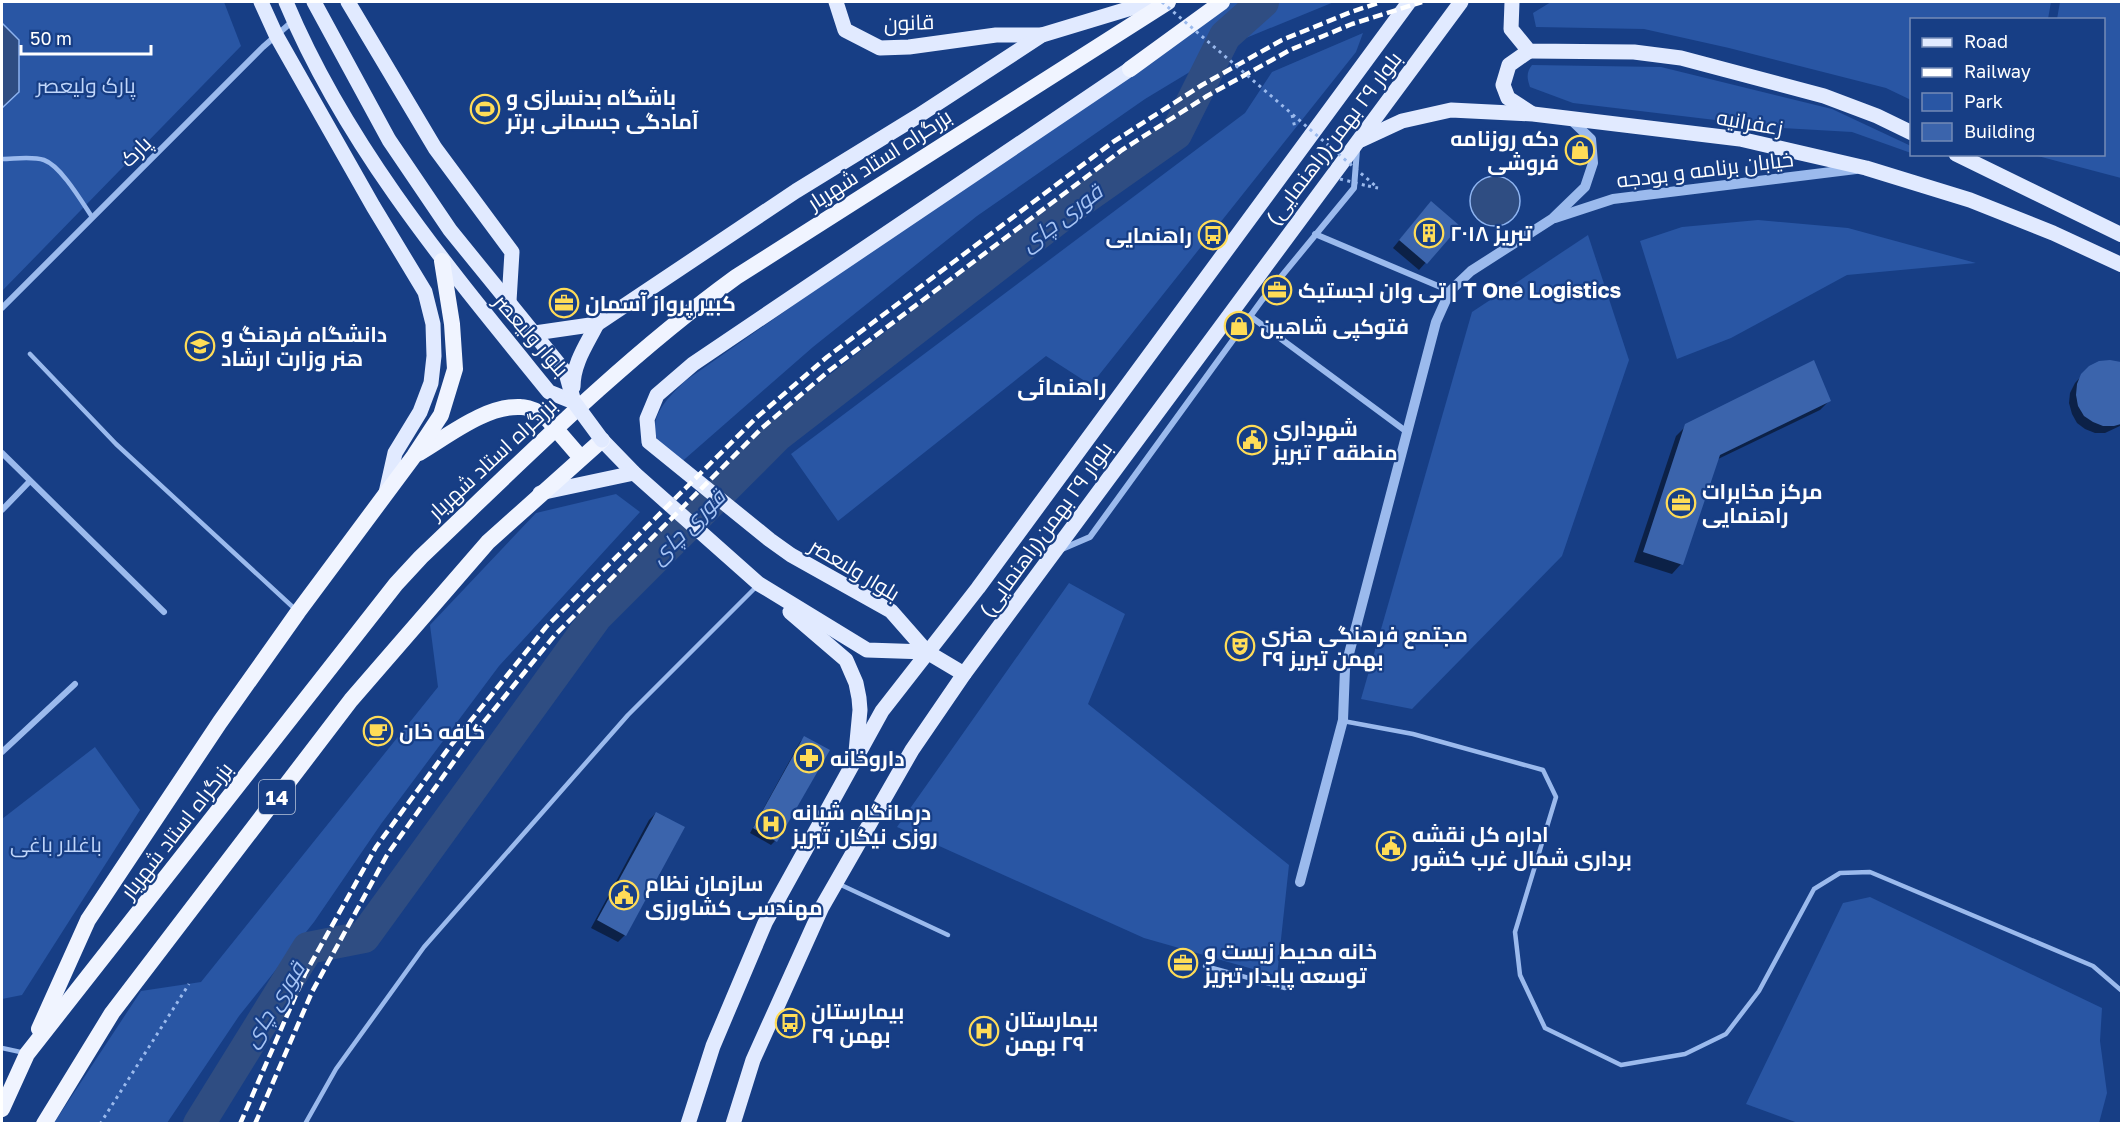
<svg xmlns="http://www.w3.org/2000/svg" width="2123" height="1125" viewBox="0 0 2123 1125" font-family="'Golos Text',Cairo,sans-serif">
<rect width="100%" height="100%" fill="#173e85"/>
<g fill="#2956a4">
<path d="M 2,2 L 224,2 L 241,46 L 2,291 Z"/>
<path d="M 1227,2 L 1334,2 L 1246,38 L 1145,99 L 977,216 L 813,347 L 678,465 C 672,458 664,451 659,443 C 645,418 670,396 685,381 Z"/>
<path d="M 1551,2 L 2051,2 L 2048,19 L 1912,20 L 1911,100 L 1886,88 L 1729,48 L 1644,29 L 1536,27 L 1533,13 Z"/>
<path d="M 2060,2 L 2121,2 L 2121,178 L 2034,155 L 2104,154 L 2104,20 L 2057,19 Z"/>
<path d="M 1363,33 L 1356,52 L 1091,385 L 1046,356 L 838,521 L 791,454 L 1245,113 L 1272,72 Z"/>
<path d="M 1532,65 L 1661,67 L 1832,109 L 1911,146 L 1911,153 L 1852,132 L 1782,128 L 1573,103 L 1530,87 C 1527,78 1526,73 1532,65 Z"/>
<path d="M 1758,220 L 1848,228 L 1976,263 L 1847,275 L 1731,338 L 1677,359 L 1640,241 L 1682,227 Z"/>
<path d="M 1588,235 L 1629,360 L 1562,556 L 1412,709 L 1361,699 L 1472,312 Z"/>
<path d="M 616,494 L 640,512 L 499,666 L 381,824 L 314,922 L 239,1016 L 167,1123 L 54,1123 L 141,991 L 201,982 L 438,687 L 430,625 L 536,513 Z"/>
<path d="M 1069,583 L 1125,614 L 1088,704 L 1289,865 L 1277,976 L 1144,938 L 897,827 Z"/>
<path d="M 95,747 L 140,810 L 22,995 L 2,999 L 2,819 Z"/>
<path d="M 1870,897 L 2102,1008 L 2100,1041 L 2107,1093 L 2099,1123 L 1798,1123 L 1746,1104 L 1843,903 Z"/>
</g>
<g fill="#2f4d82" stroke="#8db3f0" stroke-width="1.5">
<path d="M 2,23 L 19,40 L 19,92 L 2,108 Z"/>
<circle cx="1495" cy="201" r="25"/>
</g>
<g fill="#0007">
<path d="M 1424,210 L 1458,226 L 1419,270 L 1393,248 Z"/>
<path d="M 2120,363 L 2122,425 L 2105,433 L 2095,433 L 2085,429 L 2077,423 L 2072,414 L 2069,403 L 2070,393 L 2075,383 L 2090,367 Z"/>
<path d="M 1829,401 L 1820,410 L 1716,460 L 1681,564 L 1672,574 L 1634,562 L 1676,436 L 1686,426 Z"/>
<path d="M 804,738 L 775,841 L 771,845 L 750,833 L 800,742 Z"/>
<path d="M 656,813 L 625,935 L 618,942 L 591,928 L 649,820 Z"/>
</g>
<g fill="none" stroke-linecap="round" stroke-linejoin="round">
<path stroke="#2f4d82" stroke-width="32" d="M 199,1124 L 308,948 L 364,937 L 596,617 L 778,435 L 1078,203 L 1176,134 L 1225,36 L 1263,2"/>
</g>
<g fill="#3b64ac">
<path d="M 1431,201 L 1460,226 L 1427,264 L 1399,240 Z"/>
<path d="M 1814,360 L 1831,401 L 1720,455 L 1683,565 L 1643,552 L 1685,424 Z"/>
<path d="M 2110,360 L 2121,362 L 2121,424 L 2114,426 L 2103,426 L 2093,422 L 2084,416 L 2078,406 L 2076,395 L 2077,384 L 2081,374 L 2089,366 L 2099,361 Z"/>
<path d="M 804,736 L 830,750 L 777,842 L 753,828 Z"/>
<path d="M 656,812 L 685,827 L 626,936 L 597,920 Z"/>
</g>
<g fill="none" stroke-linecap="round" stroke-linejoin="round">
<g stroke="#9bbaed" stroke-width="3" stroke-dasharray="3 4.5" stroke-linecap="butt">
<path d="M 1292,115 L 1295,128"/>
<path d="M 1368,186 L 1378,188"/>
<path d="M 100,1124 L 189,984"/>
</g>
<g stroke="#9bbaed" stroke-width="4.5">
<path d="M 2,159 C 14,159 32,156 44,160 C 61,166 82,202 92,217"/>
<path d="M 30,354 L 116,444 L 296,610"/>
<path d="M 1343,721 L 1413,734 L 1543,770 L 1556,797 L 1515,932 L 1520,975 L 1545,1028 L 1621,1065 L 1685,1054 L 1726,1034 L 1759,991 L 1814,889 L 1840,873 L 1870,872 L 2093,966 L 2122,991"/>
<path d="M 839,884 L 948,935"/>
<path d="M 1205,966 L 1285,988"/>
<path d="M 2,1048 L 25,1053"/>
<path d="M 305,1124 L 336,1069 L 424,947 L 628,715 L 758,585"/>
</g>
<g stroke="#9bbaed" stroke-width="6">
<path d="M 1315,234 L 1450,291"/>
<path d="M 2,308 L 263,47 L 294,20"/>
<path d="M 1250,316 L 1407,432"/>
<path d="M 2,453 L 164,612"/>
<path d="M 2,510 L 29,482"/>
<path d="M 1062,549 L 1090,537 L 1262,300 L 1354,188 L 1357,150"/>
<path d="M 2,752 L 75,684"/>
</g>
<g stroke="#9bbaed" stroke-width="10">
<path d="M 1555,218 L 1613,199 L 1856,169"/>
<path d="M 1300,882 L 1343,720 L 1345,669 L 1436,322 L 1450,291 L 1471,271 L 1552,219 L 1585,187 L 1593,163 L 1591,139 L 1569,118"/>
</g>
<g stroke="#e1eaff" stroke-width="15">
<path d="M 261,2 L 276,35 L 373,206 L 425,292 L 433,324 L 434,356 L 431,383 L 420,412 L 395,453 L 386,493"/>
<path d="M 286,2 C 347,148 450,270 549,392 L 574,402"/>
<path d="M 314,2 L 389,140 L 450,230 L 566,373 L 574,402"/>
<path d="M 348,2 L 435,148 L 512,252 L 509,301"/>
<path d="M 836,2 L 845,30 L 880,48 L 909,47 L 996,35 L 1042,35"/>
<path d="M 1512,2 L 1511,29 L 1529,51 L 1634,52 L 1681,58 L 1824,96 L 1877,116 L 1912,133"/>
<path d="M 1529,51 L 1509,65 L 1503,85 L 1508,98 L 1531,113"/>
<path d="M 1361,140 L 1402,121 L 1451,110 L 1533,114 L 1740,139 L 1866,168 L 1970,200 L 2053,233 L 2122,265"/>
<path d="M 1956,154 L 2122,235"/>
<path d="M 535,333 L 597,324 L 796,191 L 918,116 L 1042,35 L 1151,2"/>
<path d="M 573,387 C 573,363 587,344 597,324"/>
<path d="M 602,440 L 634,473 L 759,584 L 867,650 L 927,652"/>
<path d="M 540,493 L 634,473"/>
<path d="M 790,612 L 846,660 L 856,683 L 859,698 L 860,710 L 856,752"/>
<path d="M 964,674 L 927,652 L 891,611 L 791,555 L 770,540 L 649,442 L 647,419 L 657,395 L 693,364 L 1130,69"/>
<path d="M 688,1124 L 713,1046 L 765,923 L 882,711 L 978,588 L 1409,2"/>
<path d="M 733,1124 L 753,1060 L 822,907 L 912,750 L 964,674 L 1461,2"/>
</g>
<g stroke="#f0f4ff" stroke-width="16">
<path d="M 1130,69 L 1222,2"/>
<path d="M 419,453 C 448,436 486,405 521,407 C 528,407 536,411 543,414"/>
<path d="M 39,1029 L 88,920 L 220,722 L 298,612 L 414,456 L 441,415 L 455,369 L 452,324 L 442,261"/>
<path d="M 2,1109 L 27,1054 L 396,584 L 421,557 C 523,460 622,360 736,277 L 1168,2"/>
<path d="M 44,1124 L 112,1013 L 351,700 L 488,542 L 602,440"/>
</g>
<g stroke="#fff" stroke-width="4.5" stroke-dasharray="10 4.5" stroke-linecap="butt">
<path d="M 240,1124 L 305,974 L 376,847 L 448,749 L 546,627 L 756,418 L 827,357 L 1113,142 L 1202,85 L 1282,40 L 1351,12 L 1381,2"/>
<path d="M 255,1124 L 312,992 L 387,855 L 470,739 L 555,635 L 762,428 L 830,370 L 1122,150 L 1207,96 L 1290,50 L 1352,24 L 1422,2"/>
</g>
<g stroke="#9bbaed" stroke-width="3" stroke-dasharray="3 4.5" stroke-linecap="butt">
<path d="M 1162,2 L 1378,188"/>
<path d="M 1340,179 L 1368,186"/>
</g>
<path stroke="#e1eaff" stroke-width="15" d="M 574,402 L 602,440"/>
<path stroke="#f0f4ff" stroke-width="16" d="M 543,414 L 581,458"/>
</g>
<defs>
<g id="stadium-ring" transform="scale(1.5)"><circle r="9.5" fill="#173e85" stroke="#ffdc57" stroke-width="1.5"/><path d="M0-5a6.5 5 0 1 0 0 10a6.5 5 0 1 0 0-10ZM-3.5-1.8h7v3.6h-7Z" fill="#ffdc57"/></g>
<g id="shop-ring" transform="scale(1.5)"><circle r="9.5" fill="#173e85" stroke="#ffdc57" stroke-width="1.5"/><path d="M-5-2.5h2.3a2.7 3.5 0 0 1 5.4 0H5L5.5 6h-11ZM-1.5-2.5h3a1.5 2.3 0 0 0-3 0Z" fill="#ffdc57"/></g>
<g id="building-ring" transform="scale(1.5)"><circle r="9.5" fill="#173e85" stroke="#ffdc57" stroke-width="1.5"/><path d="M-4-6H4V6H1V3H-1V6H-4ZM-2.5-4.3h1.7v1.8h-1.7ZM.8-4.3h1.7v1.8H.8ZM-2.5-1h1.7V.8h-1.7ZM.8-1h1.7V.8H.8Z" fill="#ffdc57"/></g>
<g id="bus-ring" transform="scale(1.5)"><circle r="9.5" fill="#173e85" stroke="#ffdc57" stroke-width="1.5"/><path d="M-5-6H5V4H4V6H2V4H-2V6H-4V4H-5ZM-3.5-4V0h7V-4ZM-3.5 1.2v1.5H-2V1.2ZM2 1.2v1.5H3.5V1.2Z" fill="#ffdc57"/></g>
<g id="office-ring" transform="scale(1.5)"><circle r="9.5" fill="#173e85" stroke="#ffdc57" stroke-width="1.5"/><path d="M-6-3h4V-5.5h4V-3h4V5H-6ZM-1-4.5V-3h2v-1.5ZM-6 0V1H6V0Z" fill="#ffdc57"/></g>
<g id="university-ring" transform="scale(1.5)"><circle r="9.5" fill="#173e85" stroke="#ffdc57" stroke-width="1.5"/><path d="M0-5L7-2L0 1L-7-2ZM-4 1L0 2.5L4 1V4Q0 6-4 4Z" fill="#ffdc57"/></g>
<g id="civic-ring" transform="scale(1.5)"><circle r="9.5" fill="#173e85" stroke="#ffdc57" stroke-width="1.5"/><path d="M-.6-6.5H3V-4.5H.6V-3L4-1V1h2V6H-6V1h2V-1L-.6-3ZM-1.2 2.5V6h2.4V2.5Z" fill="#ffdc57"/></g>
<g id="theatre-ring" transform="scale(1.5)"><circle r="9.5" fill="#173e85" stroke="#ffdc57" stroke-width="1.5"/><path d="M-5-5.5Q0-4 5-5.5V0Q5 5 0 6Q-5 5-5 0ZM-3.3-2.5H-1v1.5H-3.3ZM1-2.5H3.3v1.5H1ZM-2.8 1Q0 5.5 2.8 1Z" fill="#ffdc57"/></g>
<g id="cafe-ring" transform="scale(1.5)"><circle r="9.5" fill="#173e85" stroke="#ffdc57" stroke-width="1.5"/><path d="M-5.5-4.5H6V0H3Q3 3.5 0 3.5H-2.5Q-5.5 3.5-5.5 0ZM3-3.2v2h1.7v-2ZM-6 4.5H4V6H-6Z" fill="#ffdc57"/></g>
<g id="pharmacy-ring" transform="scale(1.5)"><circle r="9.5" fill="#173e85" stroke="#ffdc57" stroke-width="1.5"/><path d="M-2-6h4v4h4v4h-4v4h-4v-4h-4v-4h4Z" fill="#ffdc57"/></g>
<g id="hospital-ring" transform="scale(1.5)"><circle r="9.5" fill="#173e85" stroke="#ffdc57" stroke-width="1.5"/><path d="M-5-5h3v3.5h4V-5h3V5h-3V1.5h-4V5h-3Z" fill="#ffdc57"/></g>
</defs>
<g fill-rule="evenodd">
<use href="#stadium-ring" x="485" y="109"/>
<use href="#shop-ring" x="1580" y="150"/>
<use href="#building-ring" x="1429" y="233"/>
<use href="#bus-ring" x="1213" y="235"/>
<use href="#office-ring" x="1277" y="290"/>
<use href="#office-ring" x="564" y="303"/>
<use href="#shop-ring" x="1239" y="326"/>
<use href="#university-ring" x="200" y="346"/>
<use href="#civic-ring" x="1252" y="440"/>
<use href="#office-ring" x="1681" y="503"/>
<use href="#theatre-ring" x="1240" y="646"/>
<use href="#cafe-ring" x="378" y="731"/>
<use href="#pharmacy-ring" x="809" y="758"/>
<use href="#hospital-ring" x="771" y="824"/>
<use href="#civic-ring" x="1391" y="846"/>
<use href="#civic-ring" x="624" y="895"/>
<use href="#office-ring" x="1183" y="963"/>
<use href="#bus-ring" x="790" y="1023"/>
<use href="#hospital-ring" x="984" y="1031"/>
</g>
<g text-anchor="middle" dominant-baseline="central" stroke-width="4.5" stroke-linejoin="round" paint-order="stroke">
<rect fill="#173e85" stroke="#b9c5da" stroke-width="1.5" x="259" y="780" width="36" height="34" rx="4.5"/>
<g font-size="20" font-weight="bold" fill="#fff">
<text x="277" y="797">14</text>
</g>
<g font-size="21" fill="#fff" stroke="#173e85">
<text transform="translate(909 22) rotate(-2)">قانون</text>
<text transform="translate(1750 122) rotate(10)">زعفرانیه</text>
<text transform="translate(1333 138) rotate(-53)">بلوار ٢٩ بهمن(راهنمایی)</text>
<text transform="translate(135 151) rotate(-45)">پارک</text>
<text transform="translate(879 159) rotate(-33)">بزرگراه استاد شهریار</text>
<text transform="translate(1705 169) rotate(-7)">خیابان برنامه و بودجه</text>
<text transform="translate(532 335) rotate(49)">بلوار ولیعصر</text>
<text transform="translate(492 458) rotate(-43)">بزرگراه استاد شهریار</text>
<text transform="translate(1045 529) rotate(-54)">بلوار ٢٩ بهمن(راهنمایی)</text>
<text transform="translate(855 569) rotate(31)">بلوار ولىعصر</text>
<text transform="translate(176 830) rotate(-52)">بزرگراه استاد شهریار</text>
</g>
<g font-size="21" fill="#c0d6fa" stroke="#173e85">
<text x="86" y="85">پارک ولیعصر</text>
<text x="56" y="844">باغلار باغی</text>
</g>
<g font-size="21" font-weight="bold" fill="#fff" stroke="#173e85" text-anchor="start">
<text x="506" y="97">باشگاه بدنسازی و<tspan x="506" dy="24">آمادگی جسمانی برتر</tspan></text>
<text x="1559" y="138" text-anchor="end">دکه روزنامه<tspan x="1559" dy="24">فروشی</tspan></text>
<text x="1450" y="233">تبریز ۲۰۱۸</text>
<text x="1192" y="235" text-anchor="end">راهنمایی</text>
<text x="1298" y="290">تی وان لجستیک | T One Logistics</text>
<text x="585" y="303">کبیر پرواز آسمان</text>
<text x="1260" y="326">فتوکپی شاهین</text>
<text x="221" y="334">دانشگاه فرهنگ و<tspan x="221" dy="24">هنر وزارت ارشاد</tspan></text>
<text x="1273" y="428">شهرداری<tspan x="1273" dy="24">منطقه ۲ تبریز</tspan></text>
<text x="1702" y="491">مرکز مخابرات<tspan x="1702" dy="24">راهنمایی</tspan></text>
<text x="1261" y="634">مجتمع فرهنگی هنری<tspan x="1261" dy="24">۲۹ بهمن تبریز</tspan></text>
<text x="399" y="731">کافه خان</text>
<text x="830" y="758">داروخانه</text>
<text x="792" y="812">درمانگاه شبانه<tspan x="792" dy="24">روزی نیکان تبریز</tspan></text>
<text x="1412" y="834">اداره کل نقشه<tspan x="1412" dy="24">برداری شمال غرب کشور</tspan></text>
<text x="645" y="883">سازمان نظام<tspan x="645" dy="24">مهندسی کشاورزی</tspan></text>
<text x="1204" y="951">خانه محیط زیست و<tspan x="1204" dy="24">توسعه پایدار تبریز</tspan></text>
<text x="811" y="1011">بیمارستان<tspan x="811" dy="24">۲۹ بهمن</tspan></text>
<text x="1005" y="1019">بیمارستان<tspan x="1005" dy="24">٢٩ بهمن</tspan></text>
</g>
<g font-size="22" font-style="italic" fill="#a6c4f5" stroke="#173e85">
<text transform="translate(1061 217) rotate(-37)">قوری چای</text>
<text transform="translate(687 526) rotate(-45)">قوری چای</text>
<text transform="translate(273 1004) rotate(-58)">قوری چای</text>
</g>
<g font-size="22" font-weight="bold" fill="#fff" stroke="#173e85">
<text x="1062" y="386">راهنمائی</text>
</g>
</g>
<rect width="2123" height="1125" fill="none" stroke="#ffffff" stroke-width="6"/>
<rect x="1910" y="18" width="195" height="138" fill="#173e85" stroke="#748bb6" stroke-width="1.5"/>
<rect x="1922" y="38" width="30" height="9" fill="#e1eaff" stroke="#748bb6" stroke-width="1.5"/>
<text x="1964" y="48" font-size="18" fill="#ffffff">Road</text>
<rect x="1922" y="68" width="30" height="9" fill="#ffffff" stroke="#748bb6" stroke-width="1.5"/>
<text x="1964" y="78" font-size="18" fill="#ffffff">Railway</text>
<rect x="1922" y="93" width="30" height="18" fill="#2956a4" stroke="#748bb6" stroke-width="1.5"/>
<text x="1964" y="108" font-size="18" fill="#ffffff">Park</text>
<rect x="1922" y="123" width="30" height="18" fill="#3b64ac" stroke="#748bb6" stroke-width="1.5"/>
<text x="1964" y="138" font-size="18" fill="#ffffff">Building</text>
<path d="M21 45v9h130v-9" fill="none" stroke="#ffffff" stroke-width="3"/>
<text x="30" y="45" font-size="18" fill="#ffffff" stroke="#173e85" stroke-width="4.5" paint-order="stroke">50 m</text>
</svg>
